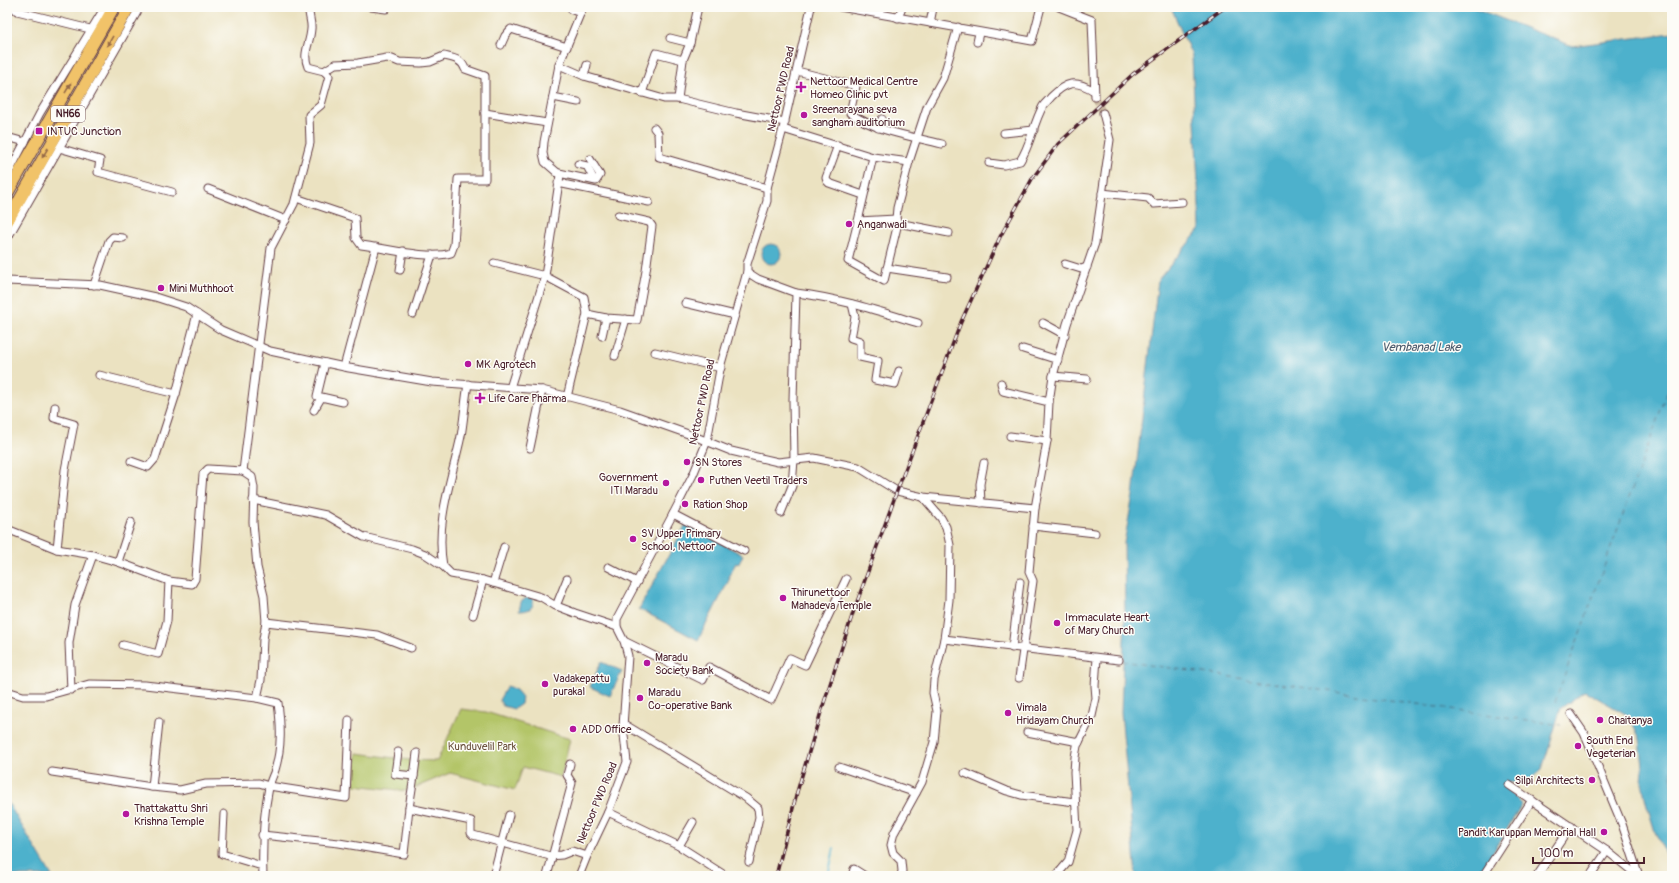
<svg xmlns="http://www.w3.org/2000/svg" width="1679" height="883" viewBox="0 0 1679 883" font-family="Pangolin,sans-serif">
<rect width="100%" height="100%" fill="#fdfcf7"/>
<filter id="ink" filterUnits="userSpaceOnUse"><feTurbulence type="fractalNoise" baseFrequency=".025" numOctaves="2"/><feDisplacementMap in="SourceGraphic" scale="8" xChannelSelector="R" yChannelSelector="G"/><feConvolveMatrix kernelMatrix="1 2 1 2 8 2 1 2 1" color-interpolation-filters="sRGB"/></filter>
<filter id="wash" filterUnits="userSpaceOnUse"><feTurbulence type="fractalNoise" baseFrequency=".012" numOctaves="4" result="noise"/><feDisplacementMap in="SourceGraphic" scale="16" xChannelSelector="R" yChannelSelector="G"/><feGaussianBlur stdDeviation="0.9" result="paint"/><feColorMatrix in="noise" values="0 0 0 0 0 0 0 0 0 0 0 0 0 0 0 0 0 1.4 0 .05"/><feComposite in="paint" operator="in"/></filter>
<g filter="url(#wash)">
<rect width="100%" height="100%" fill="#ebe2c1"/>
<path fill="#b3c568" stroke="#7e724a" d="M 461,709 L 486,712 L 570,739 L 561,777 L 523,767 L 515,790 L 450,773 L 407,791 L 355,785 L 357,753 L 410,760 L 437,761 Z"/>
<g fill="#4db1cc" stroke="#4c687c">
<path d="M 1171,7 L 1472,7 L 1572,46 L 1672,33 L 1672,867 L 1655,832 L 1646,802 L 1642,783 L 1643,767 L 1640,739 L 1629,716 L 1585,691 L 1561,708 L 1542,769 L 1526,783 L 1509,781 L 1506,788 L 1522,804 L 1479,876 L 1136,876 L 1121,712 L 1125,615 L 1124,543 L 1133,495 L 1158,280 L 1200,229 L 1192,56 Z"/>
<circle cx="771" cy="254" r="10"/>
<path d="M 686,524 L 743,555 L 738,564 L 736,563 L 728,577 L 730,578 L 698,640 L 639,609 Z"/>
<path d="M 526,598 L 533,598 C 535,609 528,611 519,611 L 521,602 Z"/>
<path d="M 601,662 L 622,671 L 610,696 L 590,687 Z"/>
<path d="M 507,686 L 516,690 L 522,697 L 521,704 L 514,709 L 503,706 L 499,700 Z"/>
<path d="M 7,801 L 52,876 L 7,876 Z"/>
</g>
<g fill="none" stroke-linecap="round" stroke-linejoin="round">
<path stroke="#4db1cc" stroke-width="2" d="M 828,876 L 834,848"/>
<g stroke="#4b596b" stroke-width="1" stroke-dasharray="5 4" stroke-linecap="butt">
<path d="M 1122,661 L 1561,725"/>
<path d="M 1555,702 L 1672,379"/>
</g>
</g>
</g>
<g filter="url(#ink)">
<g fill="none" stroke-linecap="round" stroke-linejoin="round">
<path stroke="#cbbba3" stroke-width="7" stroke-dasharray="7 3.5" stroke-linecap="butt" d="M 1095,97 L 1103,113"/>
<g stroke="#623c42" stroke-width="9">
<g id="minor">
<path d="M 13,7 L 17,11 L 90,29"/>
<path d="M 371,7 L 386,9 L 387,7"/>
<path d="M 840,7 L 1032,41 L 1041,7"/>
<path d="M 1059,7 L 1092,20 L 1095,97"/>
<path d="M 572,10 L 581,13"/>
<path d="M 898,18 L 902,8"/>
<path d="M 930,23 L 933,8"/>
<path d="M 670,38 L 690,43"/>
<path d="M 977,42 L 979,33"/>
<path d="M 501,45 L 505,36 L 511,29 L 567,47"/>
<path d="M 559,65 L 584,76 L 664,99 L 678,99 L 736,113 L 785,122"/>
<path d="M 324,71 L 335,64 L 358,63 L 387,58 L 392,59 L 399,62 L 421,63 L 430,62 L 444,56 C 452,58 462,59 465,69 L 485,76 L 485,113 L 547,123"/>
<path d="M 797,71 L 856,86 L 850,113 C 877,132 911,136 942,144"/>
<path d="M 584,76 L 587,65"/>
<path d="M 642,93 L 656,53 L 683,60"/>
<path d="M 553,97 L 578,102"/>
<path d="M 678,99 L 683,60 L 690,43 L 698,7"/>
<path d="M 654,128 L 658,133 L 659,157 L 767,188"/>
<path d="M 878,128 L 882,119"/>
<path d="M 783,129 L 873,157 L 858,221 L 896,219 L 898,223 L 949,233"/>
<path d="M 1004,133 L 1034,130"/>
<path d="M 7,137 L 25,142"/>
<path d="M 838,145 L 826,178 L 827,181 L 829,183 L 863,195"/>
<path d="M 59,148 L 100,160 L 98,172 L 172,192"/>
<path d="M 873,157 L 909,162"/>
<path d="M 989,163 L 1004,165 L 1020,161 C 1031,144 1033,124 1043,106 C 1045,103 1049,100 1051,97 C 1066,82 1075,79 1094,91"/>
<path d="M 578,164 L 587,166 L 594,180"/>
<path d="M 559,173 L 596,181 L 600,175 L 590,159"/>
<path d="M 7,176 L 40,113 L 105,7"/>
<path d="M 558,183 L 649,202"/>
<path d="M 208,189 L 286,220"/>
<path d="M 1102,193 L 1148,198 L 1154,204 L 1182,202"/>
<path d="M 296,198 L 355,218 L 356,238 L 361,245 C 385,248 429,260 451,253 L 454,245 L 458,179 L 485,179 L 485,113"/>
<path d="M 896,219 L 897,208 L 909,162 L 927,107 L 943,78 L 958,27"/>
<path d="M 858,221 L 848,261 L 884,281 L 898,223"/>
<path d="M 7,239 L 140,7"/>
<path d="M 494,263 L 545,276 L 584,297 L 587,314 L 567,397"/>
<path d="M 1065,264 L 1081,269 L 1087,267"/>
<path d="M 887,268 L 947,277"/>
<path d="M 400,270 L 403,251"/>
<path d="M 747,272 L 758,279 L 796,293 L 793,400 L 794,460 L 792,486 L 781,513"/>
<path d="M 7,281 L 100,285 L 155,297 L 186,307 L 221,330 L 270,351 L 349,368 L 432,382 L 542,390 L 620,410 L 691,435 L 731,451 L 778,462 L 814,458 L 858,467 L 897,491 L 923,497 L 1035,508 L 1047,441 L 1049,402 L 1053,376 L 1067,324 L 1095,243 L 1110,140 L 1103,113"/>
<path d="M 94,285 L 109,241 L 113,237 L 123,238"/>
<path d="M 796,293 C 838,298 878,311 918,323"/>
<path d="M 685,303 L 735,315"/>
<path d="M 852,304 L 855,317 L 851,338 L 860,341 L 860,357 L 878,361 L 875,380 L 895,384 L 899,371"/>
<path d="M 413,314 L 432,255"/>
<path d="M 587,314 L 606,318 L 637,320 L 646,271 L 652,226 L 649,222 L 618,215"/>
<path d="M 1043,323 L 1065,335"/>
<path d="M 602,336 L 606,318"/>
<path d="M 1023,349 L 1058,360"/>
<path d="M 655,352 L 721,368"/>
<path d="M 615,356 L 626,319"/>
<path d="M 325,363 L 317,396 L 343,402"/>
<path d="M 344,367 L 376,247"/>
<path d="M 99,375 L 176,394"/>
<path d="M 1053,376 L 1087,379"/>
<path d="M 1001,383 L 1003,391 L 1049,402"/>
<path d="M 510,388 L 545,276 L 560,175 L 545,162 L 543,153 L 544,142 L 559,65 L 583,7"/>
<path d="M 55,407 L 54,418 L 74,424 L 65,470 L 57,549"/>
<path d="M 314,410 L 321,398"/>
<path d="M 1010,436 L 1047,441"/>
<path d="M 530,448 L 542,390"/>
<path d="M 131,461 L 148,467 L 155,459 L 176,394 L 197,314"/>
<path d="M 243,471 L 252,477 L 254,488 L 253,522 L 257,567 L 264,596 L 266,622 L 263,639 L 261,680 L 257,698 L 278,703 C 281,726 282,747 275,770 C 273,776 270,781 269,787 C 263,817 262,846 263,876"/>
<path d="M 253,500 L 326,515 L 364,537 L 412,549 L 425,554 L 443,566 L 451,574 L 483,580 L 541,597 L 554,605 L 575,613 L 617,627"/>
<path d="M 981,503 L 980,484 L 984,463"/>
<path d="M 673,514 L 744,551"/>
<path d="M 1033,526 L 1095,533"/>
<path d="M 7,529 L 57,549 L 93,555 L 118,562 L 169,581 L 192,584 L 195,579 L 203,474 L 208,469 L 243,471 L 271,248 L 294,204 L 310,143 L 309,115 L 321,105 L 329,76 L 324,71 L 308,67 C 302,53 310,44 311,29 C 312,22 308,15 309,7"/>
<path d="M 118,562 L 131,522"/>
<path d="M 443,566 C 435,521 452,479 461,436 C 464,419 465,401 468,384"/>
<path d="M 608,567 L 637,582"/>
<path d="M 493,583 L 504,547"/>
<path d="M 556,606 L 567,579"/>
<path d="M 473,615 L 483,580"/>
<path d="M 266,622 L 377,635 L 411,648"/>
<path d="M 944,639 L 1119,660"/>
<path d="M 624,641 L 703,680 L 709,667 L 771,700 L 790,658 L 805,665 L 846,579"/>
<path d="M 123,645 L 158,654 L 167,621 L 169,581"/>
<path d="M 1012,648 L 1020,582"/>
<path d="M 1019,678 L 1033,581 L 1029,572 L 1035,508"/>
<path d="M 71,690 L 69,643 L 75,605 L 93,555"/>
<path d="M 7,691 L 23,696 L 46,696 L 89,684 L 145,685 L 257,698"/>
<path d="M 1571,714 L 1584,733 L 1622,824 L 1639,876"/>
<path d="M 624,724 L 746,798 L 758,808 L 759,817 L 749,862"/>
<path d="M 1027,732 L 1079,742"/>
<path d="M 398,752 L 395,774 L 414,776"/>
<path d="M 839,767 L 916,793"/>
<path d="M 52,772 L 152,787 L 180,790 L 206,784 L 259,783 L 269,786 L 346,798 L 349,720"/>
<path d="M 965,773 L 1007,791 L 1021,795 L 1075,802"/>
<path d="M 1509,785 L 1607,851 L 1638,876"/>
<path d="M 152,787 L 159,722"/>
<path d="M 409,808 L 414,776 L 417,753"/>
<path d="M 608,812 L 679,846 L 726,876"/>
<path d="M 224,814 L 222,854 L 262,866"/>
<path d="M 262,835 L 339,843 L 404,854 L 409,808 L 471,821 L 471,833 L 473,835 L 550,856 L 562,855 L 572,851 L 587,856"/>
<path d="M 679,846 L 693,822"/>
<path d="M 493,876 L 509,815"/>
<path d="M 547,876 L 572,783 L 567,775 L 570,764"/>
<path d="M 579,876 L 587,856 L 608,812 L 627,762 L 623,726 L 628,656 L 624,641 L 617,627 L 617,619 L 673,514 L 693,475 L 707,441 L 721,364 L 747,272 L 747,264 L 767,201 L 767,188 L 783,129 L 811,7"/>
<path d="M 852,876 L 854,869 L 865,876"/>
<path d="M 901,876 L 902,871 L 901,861 L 893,853 L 891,845 L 894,833 L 922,782 L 934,742 L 937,711 L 933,693 L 934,680 L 944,639 L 949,600 L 950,545 L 946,527 L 941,518 L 923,497"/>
<path d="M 1056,876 L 1068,862 L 1077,830 L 1074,772 L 1075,757 L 1077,746 L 1092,716 L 1096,698 L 1095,686 L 1097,658"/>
<path d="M 1483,876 L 1532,800"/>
<path d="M 1537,876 L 1571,826"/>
<path d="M 1590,876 L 1607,851"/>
</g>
</g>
<g stroke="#623c42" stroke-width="13">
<g id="highway">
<path d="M 7,194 L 114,7"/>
<path d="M 7,222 L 129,7"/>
</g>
</g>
<use href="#minor" stroke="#fff" stroke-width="7"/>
<use href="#highway" stroke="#f1c369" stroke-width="11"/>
<g stroke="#4a1f2b" stroke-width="3.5">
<path id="rail" d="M 776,876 L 797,792 L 821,712 L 853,613 L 897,491 L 961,322 L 1000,237 L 1032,179 L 1058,144 L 1133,74 L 1225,7"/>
</g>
<use href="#rail" stroke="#fdfcf7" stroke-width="2" stroke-dasharray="6" stroke-linecap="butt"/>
</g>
<defs><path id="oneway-solid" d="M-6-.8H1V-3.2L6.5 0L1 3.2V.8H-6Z"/></defs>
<g fill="#956947">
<use href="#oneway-solid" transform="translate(110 41) rotate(120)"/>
<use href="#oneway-solid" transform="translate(68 88) rotate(-60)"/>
<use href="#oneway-solid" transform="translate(45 153) rotate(121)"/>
</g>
</g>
<g fill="#b5179e" stroke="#fdfcf7" stroke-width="1.5">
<path d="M799 81h4v4h4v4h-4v4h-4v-4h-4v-4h4z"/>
<circle cx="804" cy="115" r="4"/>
<rect x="35" y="127" width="8" height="8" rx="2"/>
<circle cx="849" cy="224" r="4"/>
<circle cx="161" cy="288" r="4"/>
<circle cx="468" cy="364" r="4"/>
<path d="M478 392h4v4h4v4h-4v4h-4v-4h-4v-4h4z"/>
<circle cx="687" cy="462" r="4"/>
<circle cx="701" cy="480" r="4"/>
<circle cx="666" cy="483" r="4"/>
<circle cx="685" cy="504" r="4"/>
<circle cx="633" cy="539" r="4"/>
<circle cx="783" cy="598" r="4"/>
<circle cx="1057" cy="623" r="4"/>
<circle cx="647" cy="663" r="4"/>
<circle cx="545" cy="684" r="4"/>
<circle cx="640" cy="698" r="4"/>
<circle cx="1008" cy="713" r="4"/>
<circle cx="1600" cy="720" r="4"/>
<circle cx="573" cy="729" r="4"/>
<circle cx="1578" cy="746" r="4"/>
<circle cx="1592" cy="780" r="4"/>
<circle cx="126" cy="814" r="4"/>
<circle cx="1604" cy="832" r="4"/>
</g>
<g text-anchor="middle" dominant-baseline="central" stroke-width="3" stroke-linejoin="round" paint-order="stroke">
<rect fill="#fdfcf7" stroke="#806168" stroke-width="1" x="51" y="106" width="34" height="16" rx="3"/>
<g font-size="10" font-weight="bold" fill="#4a1f2b">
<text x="68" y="114">NH66</text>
</g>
<g font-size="11" fill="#4a1f2b" stroke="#fdfcf7" text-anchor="start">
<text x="810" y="81">Nettoor Medical Centre<tspan x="810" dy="13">Homeo Clinic pvt</tspan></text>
<text x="812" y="109">Sreenarayana seva<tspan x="812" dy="13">sangham auditorium</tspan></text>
<text x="47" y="131">INTUC Junction</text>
<text x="857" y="224">Anganwadi</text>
<text x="169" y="288">Mini Muthhoot</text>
<text x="476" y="364">MK Agrotech</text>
<text x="488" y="398">Life Care Pharma</text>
<text x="695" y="462">SN Stores</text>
<text x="658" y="477" text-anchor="end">Government<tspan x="658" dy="13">ITI Maradu</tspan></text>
<text x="709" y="480">Puthen Veetil Traders</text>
<text x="693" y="504">Ration Shop</text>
<text x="641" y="533">SV Upper Primary<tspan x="641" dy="13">School, Nettoor</tspan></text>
<text x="791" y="592">Thirunettoor<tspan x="791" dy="13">Mahadeva Temple</tspan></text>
<text x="1065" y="617">Immaculate Heart<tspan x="1065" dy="13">of Mary Church</tspan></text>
<text x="655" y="657">Maradu<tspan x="655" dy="13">Society Bank</tspan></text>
<text x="553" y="678">Vadakepattu<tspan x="553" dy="13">purakal</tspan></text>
<text x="648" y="692">Maradu<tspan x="648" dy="13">Co-operative Bank</tspan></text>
<text x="1016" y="707">Vimala<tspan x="1016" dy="13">Hridayam Church</tspan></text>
<text x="1608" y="720">Chaitanya</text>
<text x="581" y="729">ADD Office</text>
<text x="1586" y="740">South End<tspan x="1586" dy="13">Vegeterian</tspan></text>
<text x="1584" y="780" text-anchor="end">Silpi Architects</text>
<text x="134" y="808">Thattakattu Shri<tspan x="134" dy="13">Krishna Temple</tspan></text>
<text x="1596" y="832" text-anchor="end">Pandit Karuppan Memorial Hall</text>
</g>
<g font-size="11" fill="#4a1f2b" stroke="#fdfcf7">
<text transform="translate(781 89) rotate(-77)">Nettoor PWD Road</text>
<text transform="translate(702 402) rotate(-78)">Nettoor PWD Road</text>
<text transform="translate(597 803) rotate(-67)">Nettoor PWD Road</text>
</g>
<g font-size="11" fill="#6a513d" stroke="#fdfcf7">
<text x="482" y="746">Kunduvelil Park</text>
</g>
<g font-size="12" font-style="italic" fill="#4b596b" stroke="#fdfcf7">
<text x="1421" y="347">Vembanad Lake</text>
</g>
</g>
<rect width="1679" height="883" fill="none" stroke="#fdfcf7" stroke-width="24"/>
<path d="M1533 857v6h111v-6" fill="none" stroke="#4a1f2b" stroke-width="2"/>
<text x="1539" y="857" font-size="12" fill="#4a1f2b" stroke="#fdfcf7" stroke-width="3" paint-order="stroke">100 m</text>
</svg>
